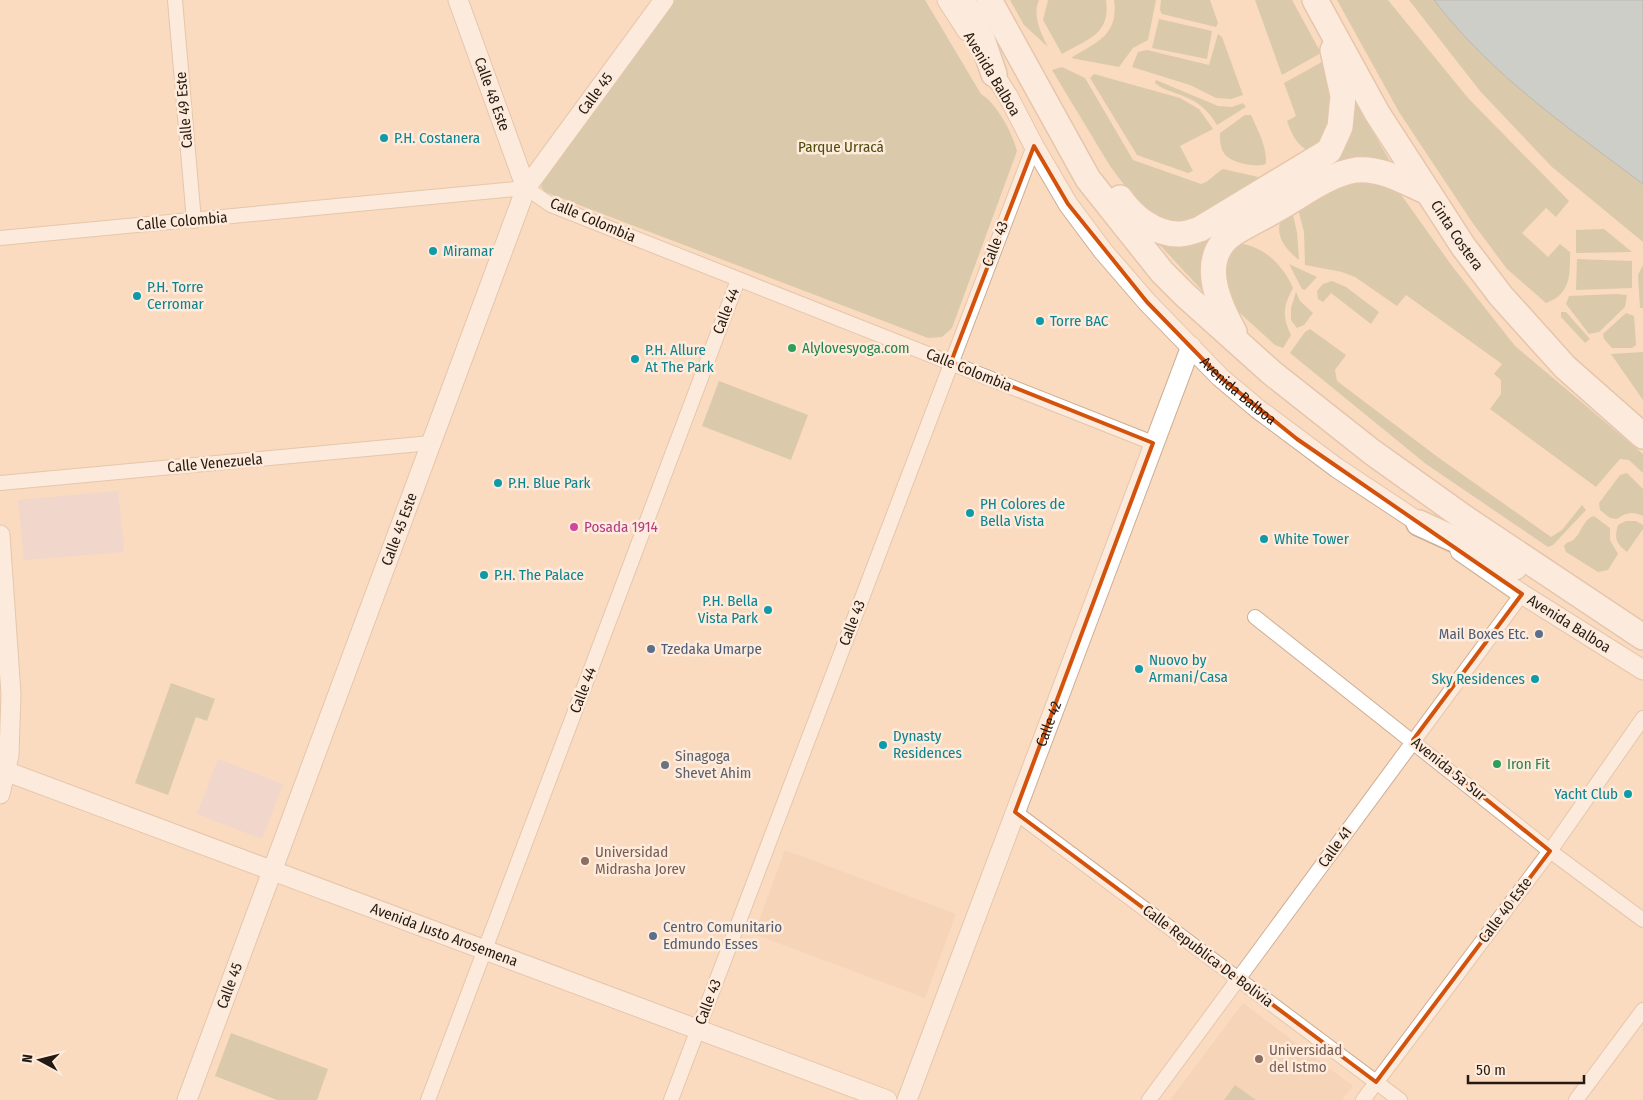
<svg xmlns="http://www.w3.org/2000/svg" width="1643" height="1100" viewBox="0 0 1643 1100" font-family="'Fira Sans Condensed',sans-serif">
<rect width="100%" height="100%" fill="#fadbc0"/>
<g fill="#e7d0dc">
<path d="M 118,491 L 124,552 L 24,560 L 18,500 Z"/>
<path d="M 218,759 L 283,784 L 262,839 L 197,814 Z"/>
</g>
<g fill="#f2cdae">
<path d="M 785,850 L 956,914 L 925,998 L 754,934 Z"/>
<path d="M 1243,1003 L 1353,1086 L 1342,1100 L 1170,1100 Z"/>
</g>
<g fill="#b3b593">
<path d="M 668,0 L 925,0 L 981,94 C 997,104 1012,132 1017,151 L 952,328 L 942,337 L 928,338 L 545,192 L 541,187 L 543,179 Z"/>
<path d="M 1010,0 L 1039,0 C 1032,16 1041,33 1048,47 L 1024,25 Z"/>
<path d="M 1048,0 L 1106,0 C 1111,34 1088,39 1062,54 L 1043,20 Z"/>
<path d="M 1114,0 L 1156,0 L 1148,40 L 1133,48 L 1119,67 L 1071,58 C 1097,42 1119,35 1114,0 Z"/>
<path d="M 1161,0 L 1210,0 L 1218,23 L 1216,27 L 1162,14 L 1160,10 Z"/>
<path d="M 1255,0 L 1292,0 L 1321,53 L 1282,75 Z"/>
<path d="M 1337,0 L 1388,0 L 1468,98 L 1569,201 L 1556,217 L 1546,208 L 1522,233 L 1548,257 L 1560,244 L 1570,252 C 1570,275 1571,294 1546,303 L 1507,269 L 1472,222 L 1399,112 Z"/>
<path d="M 1409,0 L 1434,0 C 1490,74 1570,128 1643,184 L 1643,242 L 1552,167 L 1480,91 Z"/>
<path d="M 1159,19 L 1212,31 L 1207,59 L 1152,48 Z"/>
<path d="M 1218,34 L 1222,37 L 1243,95 L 1231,99 L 1216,98 L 1190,85 L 1132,67 L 1138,52 L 1147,50 L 1209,65 Z"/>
<path d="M 1322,62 L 1334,91 L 1334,123 L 1312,153 C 1297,146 1292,135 1287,121 L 1296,116 L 1284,83 Z"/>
<path d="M 1062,67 L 1085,78 L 1133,160 L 1201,184 C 1211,181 1214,174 1223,169 L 1267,179 L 1195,220 L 1171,222 L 1154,215 L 1140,206 L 1110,166 L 1052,70 Z"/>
<path d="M 1094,74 L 1180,98 L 1199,109 L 1213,129 L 1180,146 L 1193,171 L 1188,173 L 1137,155 L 1090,78 Z"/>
<path d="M 1156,80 L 1218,106 L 1232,107 L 1243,103 L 1246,107 L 1217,125 C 1210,113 1201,104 1188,98 C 1176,92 1164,91 1155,83 Z"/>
<path d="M 1354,100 L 1394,168 L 1316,171 Z"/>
<path d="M 1245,115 L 1251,115 C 1258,131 1267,146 1266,164 C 1256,168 1230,163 1224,153 C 1220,148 1220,140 1220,133 Z"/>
<path d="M 1355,179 L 1390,186 L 1402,196 L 1452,266 L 1515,346 L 1643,454 L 1643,473 L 1629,460 L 1620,459 L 1596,487 L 1490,409 L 1501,394 L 1501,380 L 1494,374 L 1502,364 L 1406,295 L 1397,306 L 1355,277 L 1342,272 L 1305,265 L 1304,232 L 1298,209 L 1302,203 Z"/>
<path d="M 1292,211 L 1297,232 L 1299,260 C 1284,248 1275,236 1281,218 Z"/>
<path d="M 1604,229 L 1632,252 L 1576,253 L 1576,230 Z"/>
<path d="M 1146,230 L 1219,235 L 1209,298 Z"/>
<path d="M 1243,244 C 1266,248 1284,267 1293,288 C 1283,306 1282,317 1291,335 L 1283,348 L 1275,345 L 1232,306 L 1222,280 L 1229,253 L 1236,246 Z"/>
<path d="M 1577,259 L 1632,261 L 1632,288 L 1576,290 Z"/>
<path d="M 1289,264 L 1317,277 L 1305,290 L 1302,289 Z"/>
<path d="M 1643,265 L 1643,308 L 1640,308 L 1638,275 Z"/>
<path d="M 1332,281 L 1346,287 L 1379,312 L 1371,324 L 1331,293 L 1323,302 L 1318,299 L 1317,291 L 1323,284 Z"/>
<path d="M 1296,292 L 1300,301 L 1313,313 L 1304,325 L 1297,328 L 1291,320 L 1291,308 Z"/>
<path d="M 1617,294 L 1627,295 L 1625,307 L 1599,332 L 1589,334 L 1566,304 L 1569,296 Z"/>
<path d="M 1561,312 L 1566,312 L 1590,339 L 1585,343 L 1561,317 Z"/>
<path d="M 1626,313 L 1634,316 L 1636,345 L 1632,348 L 1612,348 L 1604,339 L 1603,334 Z"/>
<path d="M 1310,329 L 1346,355 L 1335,370 L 1337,381 L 1439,458 L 1551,537 L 1562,530 L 1582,505 L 1586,510 L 1553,545 L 1548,547 L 1426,464 L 1290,353 L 1305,332 Z"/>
<path d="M 1643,352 L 1643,400 L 1611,354 Z"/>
<path d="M 719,381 L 808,415 L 791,460 L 702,426 Z"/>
<path d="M 1627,473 L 1643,489 L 1643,516 C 1633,511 1626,512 1617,519 L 1610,518 L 1600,510 L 1599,503 L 1620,475 Z"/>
<path d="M 1594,516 L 1610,528 L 1610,540 L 1618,554 L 1608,570 L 1598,572 L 1566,552 L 1564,546 C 1567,541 1569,543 1573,540 C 1582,533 1583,519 1594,516 Z"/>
<path d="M 1626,521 L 1636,521 L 1643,525 L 1643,529 L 1627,552 C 1616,544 1614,538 1618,525 Z"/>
<path d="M 171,683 L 215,699 L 207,721 L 196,717 L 168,795 L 135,783 Z"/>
<path d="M 231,1033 L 328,1069 L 317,1100 L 277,1100 L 215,1076 Z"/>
<path d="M 1235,1085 L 1256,1100 L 1224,1100 Z"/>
</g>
<path fill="#97bfd3" stroke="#758e99" d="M 1434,0 L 1643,0 L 1643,184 C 1570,129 1490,74 1434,0 Z"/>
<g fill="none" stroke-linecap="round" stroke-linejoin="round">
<g stroke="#ccae94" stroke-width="16">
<g id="street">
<path d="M 175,0 L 194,221"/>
<path d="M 0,238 L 526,188 L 551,205 L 1153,443"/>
<path d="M 0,483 L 431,443"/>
<path d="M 1255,617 L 1550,851 L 1643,920"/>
<path d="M 1015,812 L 1400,1100"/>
<path d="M 428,1100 L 738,280"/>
<path d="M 671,1100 L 1034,146"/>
<path d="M 1149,1100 L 1522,594"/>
<path d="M 1363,1100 L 1550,851 L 1643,718"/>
<path d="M 1576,1100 L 1643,1010"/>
</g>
</g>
<g stroke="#ccae94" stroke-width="21">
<g id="secondary">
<path id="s1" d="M 458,0 L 526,188"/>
<path d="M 947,0 L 967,31"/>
<path id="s2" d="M 987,63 L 1008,96 L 1034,146 L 1068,204 L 1103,251 L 1147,302 L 1220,377 L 1258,409 L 1337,468 L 1429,529"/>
<path d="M 0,535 L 11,694 L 9,755 L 0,794"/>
<path id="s3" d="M 1460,551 L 1522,594 L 1643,670"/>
<path id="s4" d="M 0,769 L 887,1100"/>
<path id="s5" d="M 187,1100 L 526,188 L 664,0"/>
<path id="s6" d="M 907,1100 L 1191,346"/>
</g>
</g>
<g stroke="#ccae94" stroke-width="28">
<g id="highway">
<path d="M 962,0 L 982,39 L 994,74"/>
<path d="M 989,0 L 1088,179 L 1162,272 L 1185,295 L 1272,373 L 1372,452 L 1463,517 L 1643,637"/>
<path id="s7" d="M 1315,0 L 1377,113 L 1463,246 L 1501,296 L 1565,367 L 1643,436"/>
<path d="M 1120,198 C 1133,217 1156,235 1180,234 C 1186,234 1194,231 1200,229 L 1329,151 L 1340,127 L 1343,96 L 1333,50"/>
<path d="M 1234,332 C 1218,303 1197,257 1234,233 C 1250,223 1268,215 1284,205 C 1306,192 1330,174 1356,170 C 1380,167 1407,183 1428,192"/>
<path d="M 1419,523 L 1515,567"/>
</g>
</g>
<use href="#street" stroke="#fff" stroke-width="14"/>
<use href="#secondary" stroke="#fff" stroke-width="19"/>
<use href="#highway" stroke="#fff" stroke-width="25"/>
</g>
<path d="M0 0H1643V1100H0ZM 1034,146 L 1068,204 L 1147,302 L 1220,377 L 1297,439 L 1522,594 L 1413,740 L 1550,851 L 1376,1082 L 1015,812 L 1153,443 L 951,362 Z" fill="#fadbc0" fill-opacity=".55" fill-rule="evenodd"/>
<path fill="none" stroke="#d4530c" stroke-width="4" stroke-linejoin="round" d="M 1034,146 L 1068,204 L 1147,302 L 1220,377 L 1297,439 L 1522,594 L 1413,740 L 1550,851 L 1376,1082 L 1015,812 L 1153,443 L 951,362 Z"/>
<g fill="#0f9aa8" stroke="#feebdb" stroke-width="2">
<circle cx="384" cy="138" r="5"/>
<circle cx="433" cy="251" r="5"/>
<circle cx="137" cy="296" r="5"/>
<circle cx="1040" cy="321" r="5"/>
<circle cx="635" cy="359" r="5"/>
<circle cx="498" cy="483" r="5"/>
<circle cx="970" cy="513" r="5"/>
<circle cx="1264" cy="539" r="5"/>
<circle cx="484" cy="575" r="5"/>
<circle cx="768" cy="610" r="5"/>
<circle cx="1139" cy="669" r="5"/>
<circle cx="1535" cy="679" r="5"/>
<circle cx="883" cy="745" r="5"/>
<circle cx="1628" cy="794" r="5"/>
</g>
<g fill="#2e9e5b" stroke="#feebdb" stroke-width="2">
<circle cx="792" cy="348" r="5"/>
<circle cx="1497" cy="764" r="5"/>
</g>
<circle fill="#d1479c" stroke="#feebdb" stroke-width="2" cx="574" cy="527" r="5"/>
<g fill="#5c6f8a" stroke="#feebdb" stroke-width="2">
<circle cx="1539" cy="634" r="5"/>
<circle cx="651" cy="649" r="5"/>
<circle cx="653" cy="936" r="5"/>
</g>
<circle fill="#6b7280" stroke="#feebdb" stroke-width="2" cx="665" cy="765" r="5"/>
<g fill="#8d6e63" stroke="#feebdb" stroke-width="2">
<circle cx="585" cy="861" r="5"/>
<circle cx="1259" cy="1059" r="5"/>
</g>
<g text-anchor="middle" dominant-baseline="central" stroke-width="5" stroke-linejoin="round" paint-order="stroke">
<g font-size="15" fill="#251a11" stroke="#feebdb">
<text transform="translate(992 74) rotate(59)">Avenida Balboa</text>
<text stroke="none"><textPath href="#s1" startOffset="100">Calle 48 Este</textPath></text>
<text stroke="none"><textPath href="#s5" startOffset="1090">Calle 45</textPath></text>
<text transform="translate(184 110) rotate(-95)">Calle 49 Este</text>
<text transform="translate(593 220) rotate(23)">Calle Colombia</text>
<text transform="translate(182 221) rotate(-5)">Calle Colombia</text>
<text stroke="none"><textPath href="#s7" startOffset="275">Cinta Costera</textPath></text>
<text transform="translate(995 244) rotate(-69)">Calle 43</text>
<text transform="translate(726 311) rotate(-69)">Calle 44</text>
<text transform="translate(969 370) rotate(22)">Calle Colombia</text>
<text stroke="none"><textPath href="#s2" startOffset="416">Avenida Balboa</textPath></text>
<text transform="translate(215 463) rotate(-5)">Calle Venezuela</text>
<text stroke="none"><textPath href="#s5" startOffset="609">Calle 45 Este</textPath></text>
<text transform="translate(852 623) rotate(-69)">Calle 43</text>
<text stroke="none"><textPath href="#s3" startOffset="131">Avenida Balboa</textPath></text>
<text transform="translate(583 690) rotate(-69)">Calle 44</text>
<text stroke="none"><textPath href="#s6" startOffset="402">Calle 42</textPath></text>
<text transform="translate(1449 769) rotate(39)">Avenida 5a Sur</text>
<text transform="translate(1335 847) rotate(-54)">Calle 41</text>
<text transform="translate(1505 910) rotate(-53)">Calle 40 Este</text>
<text stroke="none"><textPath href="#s4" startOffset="474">Avenida Justo Arosemena</textPath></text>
<text transform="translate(1208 956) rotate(37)">Calle Republica De Bolivia</text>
<text stroke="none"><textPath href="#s5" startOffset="122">Calle 45</textPath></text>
<text transform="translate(708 1002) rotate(-69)">Calle 43</text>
</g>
<g font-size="15" fill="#0d838f" stroke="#feebdb" text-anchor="start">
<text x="394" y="138">P.H. Costanera</text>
<text x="443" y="251">Miramar</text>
<text x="147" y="287">P.H. Torre<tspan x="147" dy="17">Cerromar</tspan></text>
<text x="1050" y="321">Torre BAC</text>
<text x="645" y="350">P.H. Allure<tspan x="645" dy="17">At The Park</tspan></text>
<text x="508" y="483">P.H. Blue Park</text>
<text x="980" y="504">PH Colores de<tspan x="980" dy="17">Bella Vista</tspan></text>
<text x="1274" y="539">White Tower</text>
<text x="494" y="575">P.H. The Palace</text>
<text x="758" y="601" text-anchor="end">P.H. Bella<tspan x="758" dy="17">Vista Park</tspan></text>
<text x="1149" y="660">Nuovo by<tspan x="1149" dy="17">Armani/Casa</tspan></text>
<text x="1525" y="679" text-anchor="end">Sky Residences</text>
<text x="893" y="736">Dynasty<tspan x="893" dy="17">Residences</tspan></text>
<text x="1618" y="794" text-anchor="end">Yacht Club</text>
</g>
<g font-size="15" fill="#4c4d0e" stroke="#feebdb">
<text x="841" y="147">Parque Urracá</text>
</g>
<g font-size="15" fill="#27864d" stroke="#feebdb" text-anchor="start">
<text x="802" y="348">Alylovesyoga.com</text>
<text x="1507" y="764">Iron Fit</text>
</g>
<g font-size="15" fill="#b23c85" stroke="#feebdb" text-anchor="start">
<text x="584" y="527">Posada 1914</text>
</g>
<g font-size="15" fill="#4e5e75" stroke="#feebdb" text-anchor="start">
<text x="1529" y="634" text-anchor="end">Mail Boxes Etc.</text>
<text x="661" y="649">Tzedaka Umarpe</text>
<text x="663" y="927">Centro Comunitario<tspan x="663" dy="17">Edmundo Esses</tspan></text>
</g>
<g font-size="15" fill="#5b616d" stroke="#feebdb" text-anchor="start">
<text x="675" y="756">Sinagoga<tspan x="675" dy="17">Shevet Ahim</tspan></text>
</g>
<g font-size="15" fill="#785e54" stroke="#feebdb" text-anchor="start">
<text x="595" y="852">Universidad<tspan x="595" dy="17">Midrasha Jorev</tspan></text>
<text x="1269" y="1050">Universidad<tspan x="1269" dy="17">del Istmo</tspan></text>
</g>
</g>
<g transform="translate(40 1060) rotate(277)" stroke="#feebdb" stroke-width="4" paint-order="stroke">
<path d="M0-4L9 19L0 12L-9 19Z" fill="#251a11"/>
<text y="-8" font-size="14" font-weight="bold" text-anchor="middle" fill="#251a11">N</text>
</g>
<path d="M1468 1075v8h116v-8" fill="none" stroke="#251a11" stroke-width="2.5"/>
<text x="1476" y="1075" font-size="15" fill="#251a11" stroke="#feebdb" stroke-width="4" paint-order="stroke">50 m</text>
</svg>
